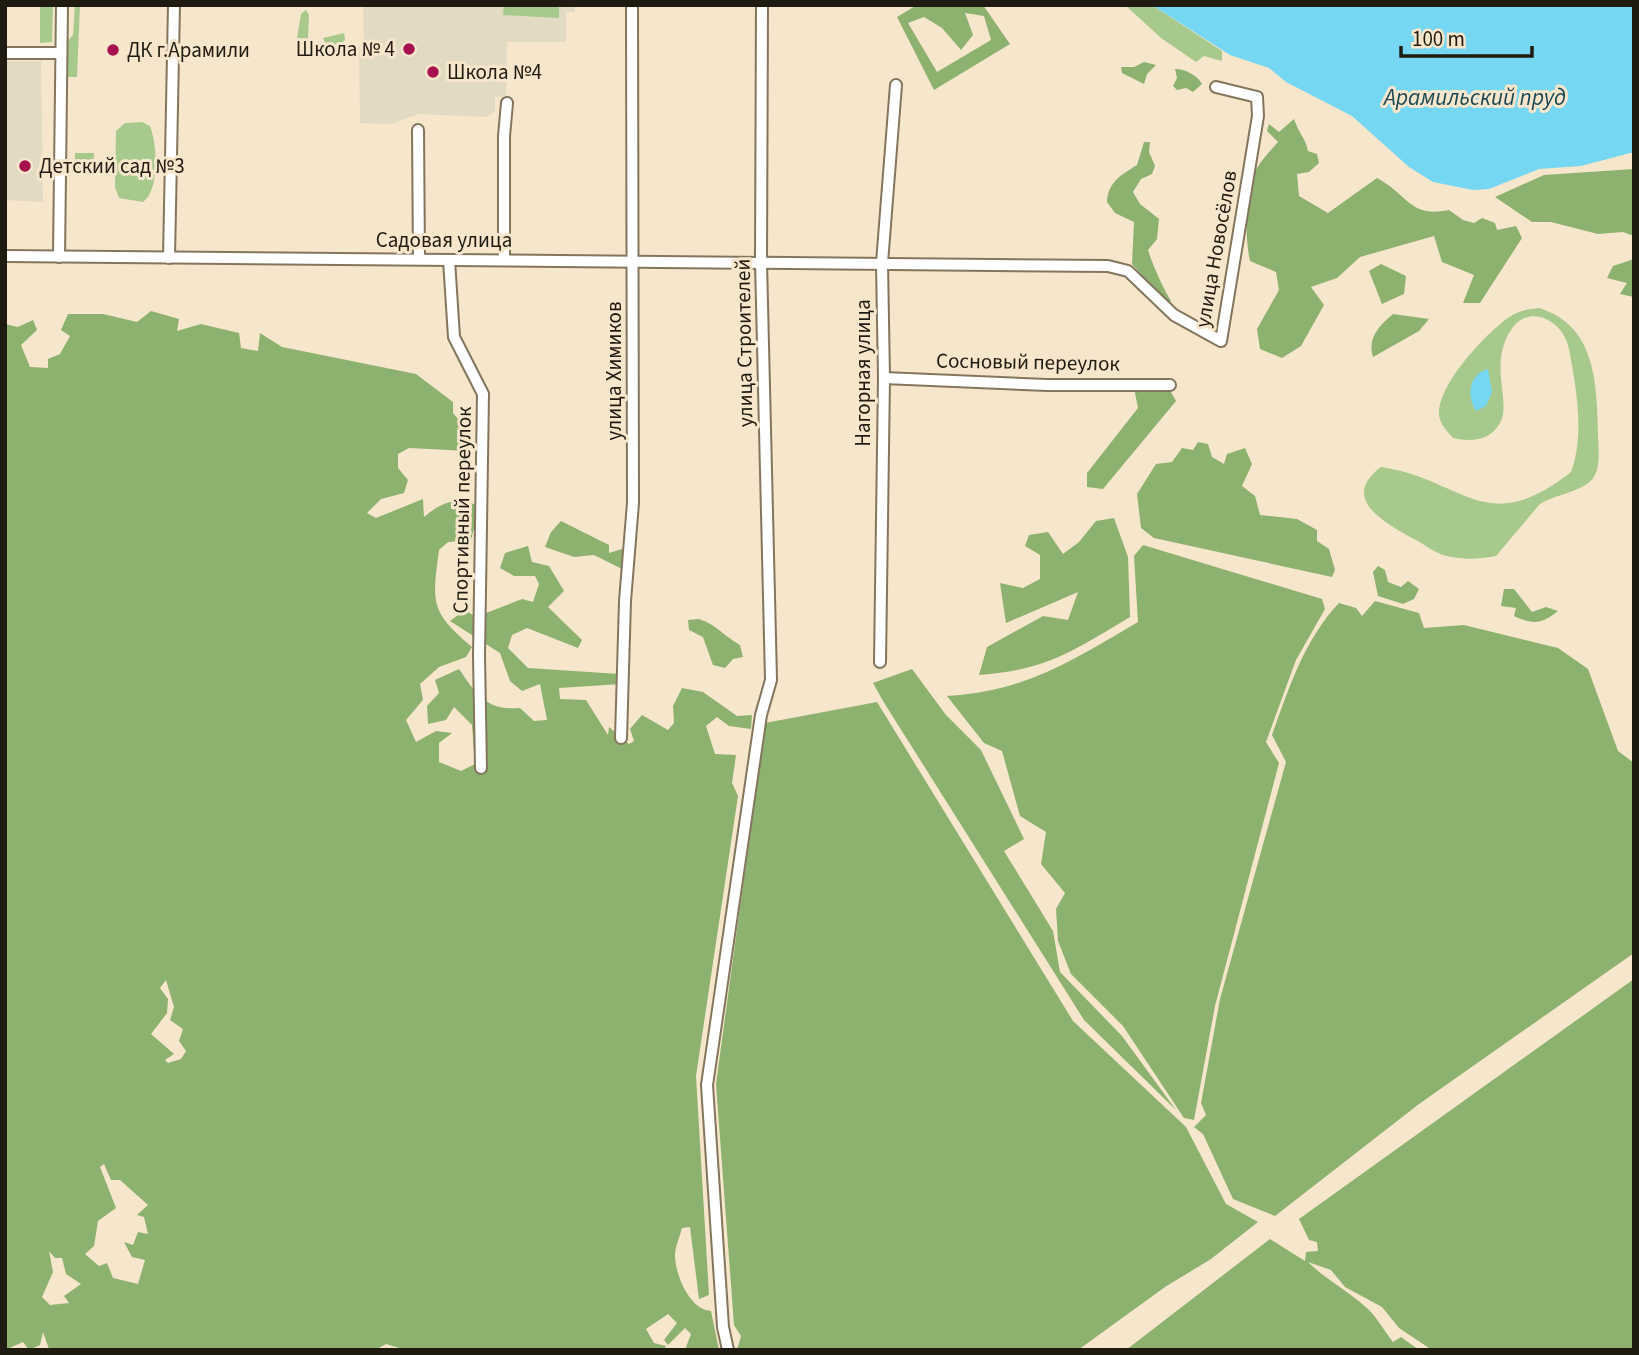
<svg xmlns="http://www.w3.org/2000/svg" width="1639" height="1355" viewBox="0 0 1639 1355" font-family="'Source Sans 3',sans-serif">
<rect width="100%" height="100%" fill="#f6e6cb"/>
<g fill="#e3dac4">
<path d="M 363,5 L 575,5 L 575,12 L 566,12 L 566,42 L 507,42 L 506,97 L 495,97 L 495,111 L 487,117 L 419,114 L 391,124 L 360,123 L 359,47 L 364,46 Z"/>
<path d="M 5,61 L 41,61 L 43,202 L 5,200 Z"/>
</g>
<g fill="#a7c98b">
<path d="M 40,5 L 53,5 L 52,42 L 40,43 Z"/>
<path d="M 75,5 L 80,5 L 77,77 L 63,77 L 64,45 L 73,35 Z"/>
<path d="M 504,5 L 559,5 L 559,18 L 503,15 Z"/>
<path d="M 1125,5 L 1152,5 L 1222,51 L 1222,61 L 1204,56 L 1196,62 L 1161,38 Z"/>
<path d="M 306,10 L 309,15 L 308,39 L 303,42 L 297,38 L 301,14 Z"/>
<path d="M 344,33 L 345,40 L 339,46 L 326,46 L 323,38 Z"/>
<path d="M 142,122 L 150,126 C 157,143 160,190 143,202 L 119,198 L 115,187 L 116,131 L 125,123 Z"/>
<path d="M 75,153 L 94,153 L 93,173 L 75,173 Z"/>
<path d="M 1539,308 C 1595,325 1597,382 1598,432 C 1598,445 1601,463 1595,475 C 1587,492 1553,494 1539,505 L 1496,556 C 1480,559 1463,560 1447,556 C 1436,554 1424,544 1414,539 C 1387,524 1338,499 1381,467 C 1464,479 1485,540 1571,472 C 1585,435 1576,386 1569,349 C 1564,321 1529,302 1511,330 C 1488,364 1512,403 1500,423 C 1490,441 1471,442 1453,438 C 1447,431 1440,424 1439,415 C 1437,386 1485,334 1508,318 C 1517,311 1528,309 1539,308 Z"/>
</g>
<g fill="#8db16e" fill-rule="evenodd">
<path d="M 917,5 L 983,5 L 1010,44 L 934,90 L 897,17 ZM 965,13 L 984,16 L 991,40 L 937,72 L 908,23 L 924,17 L 942,28 L 961,50 L 973,35 Z"/>
<path d="M 1144,62 L 1156,65 L 1147,74 L 1144,84 L 1122,73 L 1121,67 L 1134,67 Z"/>
<path d="M 1175,69 C 1185,69 1197,75 1202,84 L 1193,92 L 1186,88 L 1177,90 L 1173,86 L 1177,78 Z"/>
<path d="M 1294,119 C 1298,132 1306,139 1308,151 L 1317,154 L 1319,163 L 1309,172 L 1297,174 L 1299,196 L 1328,213 L 1377,178 C 1409,195 1409,218 1449,210 L 1463,220 L 1474,223 L 1482,218 L 1495,223 L 1497,230 L 1516,226 L 1522,238 L 1480,303 L 1463,303 L 1474,275 L 1442,262 L 1434,236 L 1360,257 L 1337,278 L 1311,287 L 1324,305 L 1301,346 L 1282,358 L 1260,349 L 1257,329 L 1279,290 L 1276,272 L 1250,261 C 1245,238 1244,188 1257,168 C 1263,158 1271,150 1278,142 L 1267,131 L 1269,124 L 1279,132 Z"/>
<path d="M 1144,142 L 1150,142 L 1149,152 L 1155,166 L 1152,174 L 1141,179 L 1133,192 L 1140,204 L 1159,219 L 1157,239 L 1148,250 C 1153,266 1163,288 1171,301 L 1168,304 L 1132,264 L 1134,222 L 1115,213 L 1107,202 C 1108,182 1121,175 1137,165 Z"/>
<path d="M 1634,169 L 1634,236 L 1623,232 L 1598,234 L 1551,222 L 1532,222 L 1495,197 L 1544,175 Z"/>
<path d="M 1634,259 L 1634,297 L 1620,294 L 1627,283 L 1607,278 L 1613,266 Z"/>
<path d="M 1381,264 L 1406,276 L 1404,294 L 1382,304 L 1369,271 Z"/>
<path d="M 151,311 L 179,319 L 177,331 L 201,324 L 239,333 L 241,348 L 258,351 L 260,333 L 282,347 L 416,374 L 453,402 L 453,413 L 470,434 L 468,451 L 409,448 L 398,454 L 398,468 L 408,480 L 404,493 L 381,499 L 367,513 L 376,518 L 423,499 L 424,517 C 443,501 456,497 480,506 L 471,540 L 448,542 L 439,550 C 432,603 430,612 472,647 L 466,657 L 439,667 L 420,684 L 423,700 L 406,720 L 416,742 L 436,731 L 452,733 L 439,743 L 439,762 L 461,771 L 475,764 L 472,725 L 454,707 L 446,720 L 428,724 L 427,706 L 439,693 L 435,680 L 459,669 C 476,694 486,711 520,708 L 534,721 L 547,720 L 540,684 L 522,691 L 510,681 L 500,653 L 450,621 L 465,610 L 476,617 L 522,599 L 533,602 L 539,584 L 535,576 L 514,576 L 500,568 L 505,553 L 528,546 L 532,562 L 549,566 L 564,591 L 548,607 L 582,640 L 578,648 L 527,628 L 512,635 L 508,648 L 528,668 L 619,674 L 621,684 L 559,688 L 560,699 L 586,700 L 608,735 L 609,727 L 629,744 L 634,741 L 630,729 L 642,715 L 668,730 L 674,723 L 673,706 L 682,688 L 703,692 L 737,716 L 752,715 L 751,729 L 729,726 L 717,717 L 706,726 L 715,754 L 736,755 L 732,783 L 738,796 L 696,1076 L 709,1295 L 699,1299 L 690,1227 L 682,1228 C 680,1236 675,1247 675,1255 C 675,1275 690,1310 711,1311 L 719,1350 L 685,1350 L 691,1334 L 685,1328 L 668,1345 L 664,1340 L 677,1323 L 668,1314 L 646,1329 L 654,1343 L 666,1346 L 664,1350 L 406,1350 L 386,1344 L 375,1350 L 61,1350 L 49,1349 L 43,1332 L 40,1345 L 29,1350 L 23,1342 L 5,1350 L 5,324 L 18,327 L 33,320 L 37,330 L 21,345 L 30,367 L 48,368 L 48,359 L 60,354 L 70,336 L 61,330 L 68,314 L 103,314 L 137,322 ZM 166,980 L 174,1007 L 170,1020 L 183,1029 L 179,1041 L 186,1051 L 181,1059 L 168,1063 L 165,1060 L 174,1054 L 151,1034 L 167,1013 L 168,999 L 160,988 ZM 104,1164 L 111,1180 L 120,1180 L 148,1205 L 137,1215 L 144,1217 L 148,1234 L 138,1232 L 133,1245 L 124,1242 L 132,1257 L 145,1260 L 138,1284 L 113,1278 L 107,1263 L 99,1266 L 85,1254 L 94,1246 L 98,1221 L 116,1208 L 100,1167 ZM 49,1251 L 55,1258 L 62,1258 L 66,1274 L 81,1284 L 64,1296 L 69,1303 L 50,1305 L 42,1297 L 53,1272 Z"/>
<path d="M 1393,314 L 1429,319 L 1419,331 L 1373,357 C 1367,338 1379,326 1393,314 Z"/>
<path d="M 1168,387 L 1176,401 L 1103,489 L 1087,487 L 1087,473 L 1138,408 L 1134,388 Z"/>
<path d="M 1198,442 L 1208,444 L 1212,457 L 1224,464 L 1227,454 L 1245,448 L 1252,464 L 1242,486 L 1255,496 L 1260,515 L 1297,519 L 1317,530 L 1317,541 L 1329,549 L 1335,570 L 1332,577 L 1154,538 L 1141,528 L 1137,494 L 1156,464 L 1172,462 L 1182,448 L 1193,450 Z"/>
<path d="M 1114,518 L 1128,557 L 1130,617 C 1073,651 1047,670 979,675 L 987,647 L 1043,616 L 1068,620 L 1078,592 L 1006,623 L 1000,583 L 1023,588 L 1040,579 L 1040,555 L 1025,546 L 1029,535 L 1048,532 L 1063,554 L 1079,542 L 1096,521 Z"/>
<path d="M 561,521 L 609,545 L 609,553 L 622,549 L 632,560 L 622,569 L 594,555 L 574,557 L 545,547 L 551,532 Z"/>
<path d="M 1143,545 L 1322,599 L 1325,609 L 1296,660 L 1266,742 L 1279,763 L 1215,1006 L 1194,1120 L 1184,1118 L 1123,1026 L 1071,974 L 1058,941 L 1056,909 L 1065,893 L 1041,864 L 1046,832 L 1020,816 L 1002,751 L 984,743 L 947,696 C 1025,692 1073,660 1138,622 L 1134,556 Z"/>
<path d="M 1378,566 L 1385,570 L 1388,582 L 1401,587 L 1408,581 L 1419,589 L 1414,599 L 1403,604 L 1378,596 L 1373,572 Z"/>
<path d="M 1504,589 L 1514,589 L 1532,612 L 1546,607 L 1558,611 C 1542,624 1533,625 1514,616 L 1516,608 L 1501,606 Z"/>
<path d="M 1375,601 L 1419,613 L 1424,628 L 1464,625 L 1558,648 L 1588,669 L 1618,751 L 1634,763 L 1634,953 L 1419,1104 L 1275,1216 L 1233,1199 L 1203,1134 L 1194,1127 L 1206,1115 L 1201,1103 L 1220,999 L 1286,762 L 1272,735 C 1289,688 1304,640 1339,603 L 1356,608 L 1362,616 Z"/>
<path d="M 699,619 C 717,625 724,636 740,645 L 743,657 L 733,659 L 725,668 L 713,665 L 703,637 L 689,630 L 688,620 Z"/>
<path d="M 912,669 L 946,715 L 981,750 L 1024,839 L 1004,851 L 1053,931 L 1060,972 L 1122,1036 L 1176,1110 L 1084,1020 L 883,701 L 873,683 Z"/>
<path d="M 877,702 L 1073,1021 L 1186,1127 L 1226,1204 L 1258,1222 L 1211,1259 L 1165,1287 L 1078,1350 L 737,1350 L 741,1336 L 734,1325 L 716,1084 L 765,723 Z"/>
<path d="M 1634,979 L 1634,1350 L 1432,1350 L 1399,1328 L 1382,1307 L 1345,1287 L 1331,1270 L 1308,1262 C 1325,1279 1350,1292 1369,1310 C 1378,1319 1385,1332 1393,1342 L 1401,1337 L 1419,1350 L 1126,1350 L 1270,1239 L 1305,1261 L 1306,1252 L 1318,1251 L 1317,1242 L 1309,1240 L 1299,1219 Z"/>
</g>
<g fill="#75d7f2">
<path d="M 1152,5 L 1634,5 L 1634,152 L 1581,166 L 1539,169 L 1489,189 L 1473,190 L 1433,182 L 1409,167 L 1352,116 L 1286,82 L 1269,68 L 1230,55 Z"/>
<path d="M 1488,369 L 1492,392 L 1486,406 L 1476,411 C 1466,396 1469,374 1488,369 Z"/>
</g>
<g fill="none" stroke-linecap="round" stroke-linejoin="round">
<g stroke="#83765d" stroke-width="14">
<g id="minor">
<path d="M 5,53 L 61,53"/>
<path d="M 418,130 L 419,259"/>
<path d="M 5,256 L 1108,266 L 1128,271 L 1174,315 L 1221,341 L 1258,116 L 1257,97 L 1216,87"/>
<path d="M 59,257 L 62,5"/>
<path d="M 169,258 L 174,5"/>
<path d="M 449,260 L 454,337 L 483,394 L 479,656 L 481,768"/>
<path d="M 504,260 L 504,136 L 507,103"/>
<path d="M 884,378 L 1047,385 L 1170,385"/>
<path d="M 880,662 L 884,378 L 882,263 L 896,85"/>
<path d="M 621,738 L 625,601 L 633,503 L 632,5"/>
<path d="M 728,1350 L 723,1327 L 707,1085 L 761,715 L 771,680 L 761,262 L 762,5"/>
</g>
</g>
<use href="#minor" stroke="#fff" stroke-width="10"/>
</g>
<g fill="#a6124e" stroke="#f6e6cb" stroke-width="2.5">
<circle cx="409" cy="49" r="7"/>
<circle cx="113" cy="50" r="7"/>
<circle cx="433" cy="72" r="7"/>
<circle cx="25" cy="166" r="7"/>
</g>
<g text-anchor="middle" dominant-baseline="central" stroke-width="6" stroke-linejoin="round" paint-order="stroke">
<g font-size="21" fill="#201b11" stroke="#f6e6cb" text-anchor="start">
<text x="395" y="49" text-anchor="end">Школа № 4</text>
<text x="127" y="50">ДК г.Арамили</text>
<text x="447" y="72">Школа №4</text>
<text x="39" y="166">Детский сад №3</text>
</g>
<g font-size="21" fill="#201b11" stroke="#f6e6cb">
<text x="444" y="240">Садовая улица</text>
<text transform="translate(1216 249) rotate(-80)">улица Новосёлов</text>
<text transform="translate(744 343) rotate(-91)">улица Строителей</text>
<text transform="translate(1028 362) rotate(1)">Сосновый переулок</text>
<text transform="translate(614 371) rotate(-90)">улица Химиков</text>
<text transform="translate(863 373) rotate(-90)">Нагорная улица</text>
<text transform="translate(462 510) rotate(-89)">Спортивный переулок</text>
</g>
<g font-size="23" font-style="italic" fill="#1c4854" stroke="#f6e6cb">
<text x="1475" y="97">Арамильский пруд</text>
</g>
</g>
<rect width="1639" height="1355" fill="none" stroke="#201b11" stroke-width="14"/>
<path d="M1401 46v10h131v-10" fill="none" stroke="#201b11" stroke-width="3.5"/>
<text x="1412" y="46" font-size="21" fill="#201b11" stroke="#f6e6cb" stroke-width="5" paint-order="stroke">100 m</text>
</svg>
